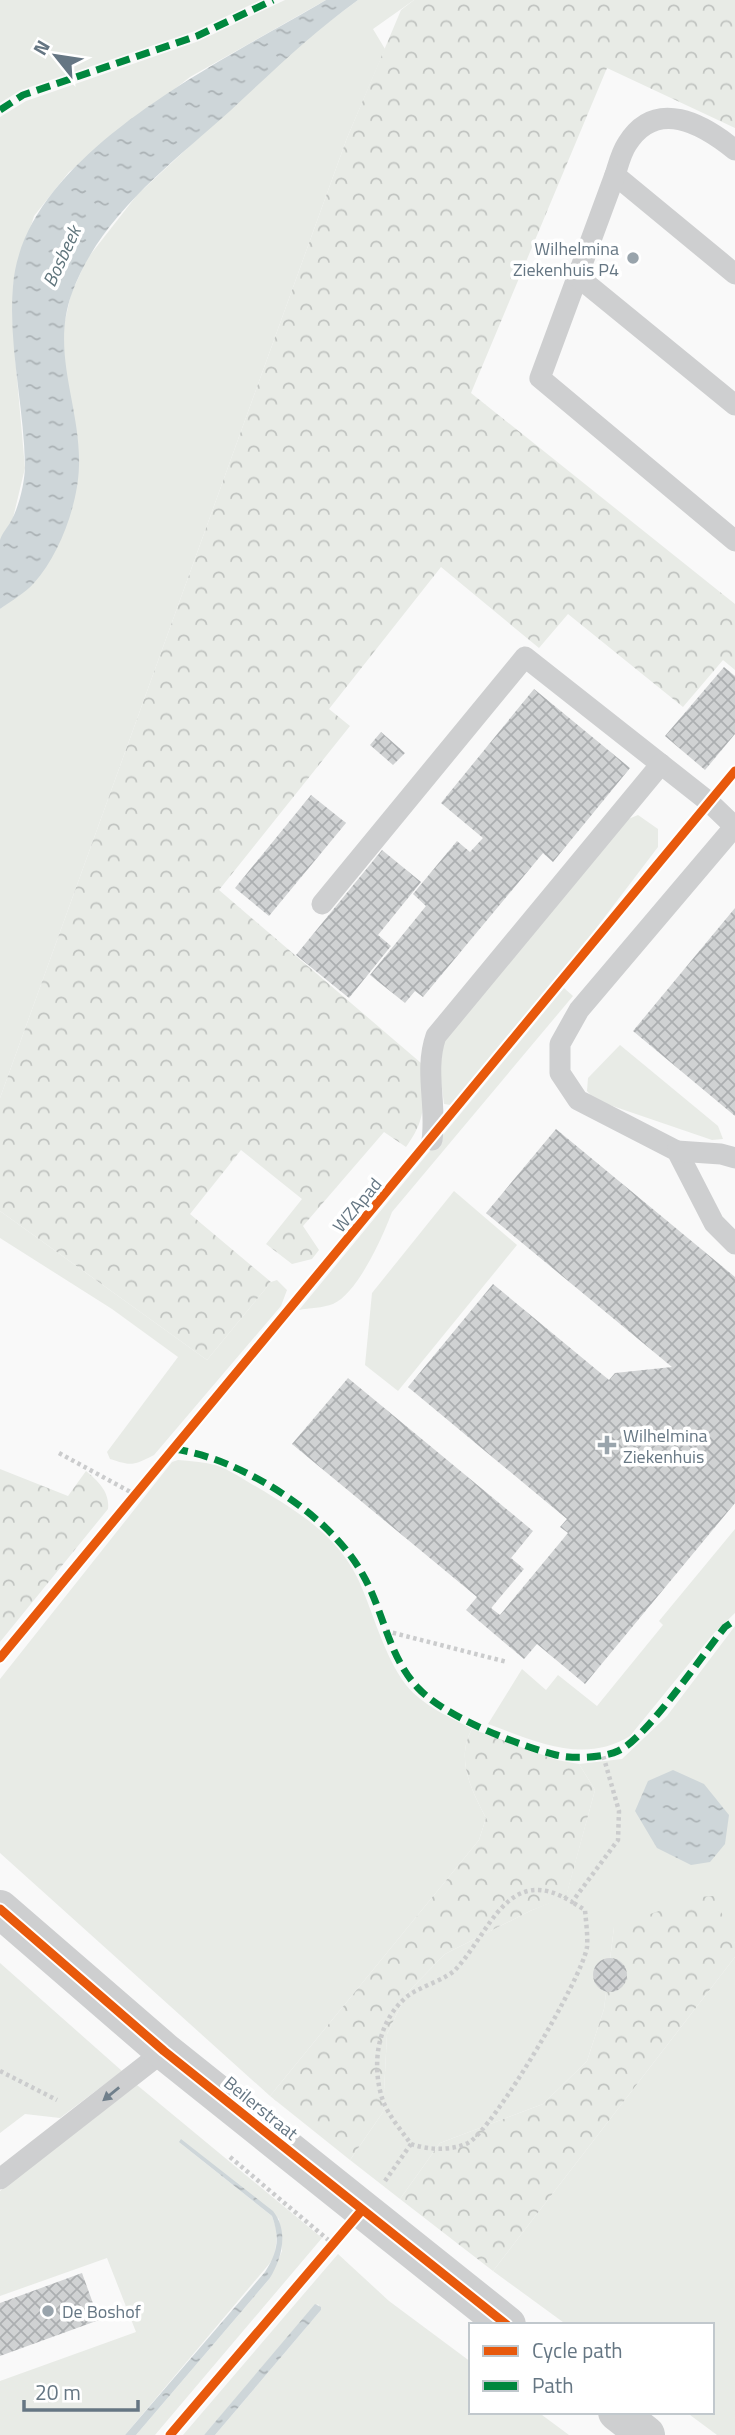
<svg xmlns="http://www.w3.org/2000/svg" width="735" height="2435" viewBox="0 0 735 2435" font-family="'Titillium Web',sans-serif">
<defs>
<pattern id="forest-crowns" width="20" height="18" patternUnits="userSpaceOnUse" patternTransform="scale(1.75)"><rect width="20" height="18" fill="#e8ebe6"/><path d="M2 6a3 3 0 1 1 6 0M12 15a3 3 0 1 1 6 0" fill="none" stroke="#c0c3c0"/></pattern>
<pattern id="water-ripples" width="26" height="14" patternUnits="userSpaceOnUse" patternTransform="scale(1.75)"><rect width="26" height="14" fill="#ced6d9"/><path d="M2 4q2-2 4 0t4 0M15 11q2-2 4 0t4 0" fill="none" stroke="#abb2b5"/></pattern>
<pattern id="building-cross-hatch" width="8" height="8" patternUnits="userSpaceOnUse" patternTransform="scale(1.75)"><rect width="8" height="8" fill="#d0d2d3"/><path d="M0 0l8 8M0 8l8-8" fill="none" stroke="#acafb1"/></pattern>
</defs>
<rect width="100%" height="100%" fill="#f9f9f9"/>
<g fill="#e8ebe6">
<path d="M 0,0 L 261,0 L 195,31 L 21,90 L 0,103 Z"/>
<path d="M 285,0 L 326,0 L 190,77 L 69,172 L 34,216 L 13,286 L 15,356 L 25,468 L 13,518 L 0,541 L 0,117 L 26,101 L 199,41 Z"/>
<path d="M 358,0 L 414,0 L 373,29 L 385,49 L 347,138 L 0,1098 L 0,609 L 33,584 L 62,534 L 73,498 L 79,466 L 64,362 L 64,325 L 71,294 L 87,259 L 137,195 L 303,41 Z"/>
<path d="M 638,815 L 658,829 L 658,847 L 559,977 L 451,1105 L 444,1104 L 439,1065 L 445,1036 L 621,822 Z"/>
<path d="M 564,988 L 573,996 L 392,1212 C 383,1236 358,1293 333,1304 C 323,1308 309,1308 299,1310 Z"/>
<path d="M 620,1045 L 718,1126 L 723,1139 L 712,1140 L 595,1100 L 587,1091 L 588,1078 Z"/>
<path d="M 454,1191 L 517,1245 L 398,1391 L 365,1365 L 372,1293 Z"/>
<path d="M 0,1211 L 207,1360 L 271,1282 L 277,1280 L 287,1290 L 281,1306 L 154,1455 C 132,1466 132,1466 110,1459 L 107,1452 L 178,1357 L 112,1309 L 0,1238 Z"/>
<path d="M 178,1460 C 190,1461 203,1462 215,1465 C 229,1469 244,1480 257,1487 C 297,1511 337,1535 358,1579 C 374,1614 383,1654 406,1685 C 423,1706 450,1717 472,1729 C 455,1759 472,1791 486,1818 L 479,1840 L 270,2096 L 0,1853 L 0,1679 L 172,1462 Z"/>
<path d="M 735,1529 L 735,1613 L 714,1633 L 630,1736 C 583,1765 535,1741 488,1724 L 522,1669 L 546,1690 L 558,1675 L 597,1706 L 663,1625 L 659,1621 Z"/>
<path d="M 735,1626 L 735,1943 L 730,1937 L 614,1927 L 604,2009 L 587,2061 L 543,2104 L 440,2143 L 400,2199 L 350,2160 L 383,2112 L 387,2034 L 407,1993 L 445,1954 L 530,1911 L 566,1896 L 595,1790 L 579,1764 L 622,1759 L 667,1716 Z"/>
<path d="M 735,1957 L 735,2435 L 717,2435 L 686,2412 L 712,2412 L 712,2325 L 567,2325 L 493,2271 Z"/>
<path d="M 0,1963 L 122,2071 L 60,2118 L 25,2114 L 0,2133 Z"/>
<path d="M 137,2085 L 322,2238 L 155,2435 L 136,2435 L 270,2278 L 282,2251 L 279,2219 L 179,2142 L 272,2216 L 277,2231 L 275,2257 L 125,2435 L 0,2435 L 0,2381 L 136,2332 L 107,2258 L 0,2296 L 0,2191 Z"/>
<path d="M 338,2254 L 389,2301 L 471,2362 L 471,2412 L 538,2412 L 569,2435 L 215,2435 L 321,2310 L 318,2304 L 204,2435 L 183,2435 Z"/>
</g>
<g fill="url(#forest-crowns)">
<path d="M 414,0 L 735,0 L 735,128 L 607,68 L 471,393 L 735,604 L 735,670 L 723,660 L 683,707 L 568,614 L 539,648 L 441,567 L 329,709 L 350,726 L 219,890 L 421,1063 C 423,1099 429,1116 406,1147 L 384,1132 L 303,1226 L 319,1250 L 312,1259 L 292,1264 L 266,1244 L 302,1199 L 241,1150 L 190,1214 L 271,1282 L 207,1360 L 0,1211 L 0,1098 L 347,138 L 401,10 Z"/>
<path d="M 0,1469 L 68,1496 L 86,1471 C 98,1481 110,1492 108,1509 L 0,1642 Z"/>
<path d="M 472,1729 L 557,1760 L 579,1764 L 595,1790 L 566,1897 L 530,1911 L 445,1954 L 407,1993 L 387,2034 L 383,2112 L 350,2160 L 270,2096 L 479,1840 L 486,1818 C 472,1791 455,1759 472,1729 Z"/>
<path d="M 714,1896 L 735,1943 L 735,1957 L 493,2271 L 400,2199 L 440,2143 L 543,2104 L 587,2061 L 604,2009 L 614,1927 L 698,1897 Z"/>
</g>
<g fill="url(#water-ripples)">
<path d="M 326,0 L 358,0 C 312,33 272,72 230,111 C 171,164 100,216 72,293 C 50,352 81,407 79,466 C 78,504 60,554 34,583 C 25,593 11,601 0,609 C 0,591 0,556 0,540 C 2,533 8,527 11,521 C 19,507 25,482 25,465 C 24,406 8,345 13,286 C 23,153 224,61 326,0 Z"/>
<path d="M 673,1770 L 704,1784 L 729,1815 L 725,1844 L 710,1862 L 691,1865 L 657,1848 L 635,1811 L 648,1781 Z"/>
<path d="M 181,2139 L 273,2211 C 289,2231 282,2258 270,2278 L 136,2435 L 125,2435 L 265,2272 C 278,2252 280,2238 272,2216 L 179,2142 Z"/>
<path d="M 315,2304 L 321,2307 L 321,2310 L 215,2435 L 204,2435 Z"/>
</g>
<g fill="url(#building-cross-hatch)">
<path d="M 724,667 L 735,676 L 735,734 L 705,770 L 665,736 Z"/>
<path d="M 534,689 L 630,768 L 553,862 L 543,853 L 423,997 L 415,991 L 405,1003 L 370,975 L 426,906 L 413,894 L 457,841 L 470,852 L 483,838 L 441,803 Z"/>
<path d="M 381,732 L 405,753 L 393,765 L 370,745 Z"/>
<path d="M 311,795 L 346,823 L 269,916 L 235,888 Z"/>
<path d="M 382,850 L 421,882 L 378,935 L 391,946 L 349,998 L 296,955 Z"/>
<path d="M 735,908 L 735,1116 L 633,1031 Z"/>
<path d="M 556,1129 L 735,1277 L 735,1503 L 585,1684 L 537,1644 L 524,1659 L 466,1610 L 477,1597 L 292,1444 L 348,1378 L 533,1531 L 511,1558 L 524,1569 L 491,1608 L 500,1615 L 568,1533 L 560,1527 L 567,1519 L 408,1387 L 493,1284 L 609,1380 L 615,1373 L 672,1367 L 486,1213 Z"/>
<circle cx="610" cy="1975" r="17"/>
<path d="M 82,2273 L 99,2320 L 0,2356 L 0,2303 Z"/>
</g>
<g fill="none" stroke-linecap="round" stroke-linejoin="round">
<g stroke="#cbcccd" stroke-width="4.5" stroke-dasharray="3.5 3.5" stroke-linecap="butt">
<path d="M 59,1453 L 136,1495"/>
<path d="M 386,1631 L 507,1662"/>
<path d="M 0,2071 L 57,2100"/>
<path d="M 411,2144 C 428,2150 451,2151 468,2143 C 493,2130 583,1977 587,1947 C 588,1936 586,1922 585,1910 L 572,1902"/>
<path d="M 230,2157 L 333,2244"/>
<path d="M 385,2181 L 411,2144 C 401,2130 387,2114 382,2098 C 371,2062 378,2019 409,1995 C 422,1986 447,1979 456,1969 C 491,1931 508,1862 572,1902 L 618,1840 L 619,1811 L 603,1755"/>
</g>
<g stroke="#cecfd0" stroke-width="21">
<path d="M 735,150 C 703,124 656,97 627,144 C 621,153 618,166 615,175 L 735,274"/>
<path d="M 615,175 L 540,378 L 735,541"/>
<path d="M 577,276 L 735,405"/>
<path d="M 735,826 L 579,1010 L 560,1044 L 560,1073 L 578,1100 L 677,1151 L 714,1223 L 735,1244"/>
<path d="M 322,904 L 525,657 L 709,802 L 735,827"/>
<path d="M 432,1140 C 437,1105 424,1070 436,1036 L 661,764"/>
<path d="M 677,1151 L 721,1154 L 735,1158"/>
<path d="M 0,2179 L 164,2051"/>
</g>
<g stroke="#cecfd0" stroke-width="38">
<path d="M 0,1909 L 164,2051 L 507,2325"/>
<path d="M 617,2412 L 646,2435"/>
</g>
<g stroke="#00873e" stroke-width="7" stroke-dasharray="14 7" stroke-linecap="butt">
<path d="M 0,110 L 23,95 L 197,36 L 273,0"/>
<path d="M 174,1449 C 240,1458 331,1515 363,1575 C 384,1612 388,1656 418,1688 C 445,1717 517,1745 556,1755 C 572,1759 603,1758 618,1751 C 645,1740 703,1654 725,1627 L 735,1620"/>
</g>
<g stroke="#fff" stroke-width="13">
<g id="cycleway">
<path d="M 0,1658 L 735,771"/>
<path d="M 0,1909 L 164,2051 L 507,2325"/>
<path d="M 170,2435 L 362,2210"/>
</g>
</g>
<use href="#cycleway" stroke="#e8590c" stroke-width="9"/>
</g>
<defs><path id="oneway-solid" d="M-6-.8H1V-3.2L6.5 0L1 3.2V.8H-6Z" transform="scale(1.75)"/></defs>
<use fill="#707f8b" href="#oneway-solid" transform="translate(111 2094) rotate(141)"/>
<g fill="#99a4ac" stroke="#fff" stroke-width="2.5">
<circle cx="633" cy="258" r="7"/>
<path d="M603.5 1434.5h7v7h7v7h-7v7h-7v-7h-7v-7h7z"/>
<circle cx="48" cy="2311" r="7"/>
</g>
<g text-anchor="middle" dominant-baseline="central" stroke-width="7" stroke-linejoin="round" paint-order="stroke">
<g font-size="18" fill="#657683" stroke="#fff" text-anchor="start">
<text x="619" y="248" text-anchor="end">Wilhelmina<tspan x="619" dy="21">Ziekenhuis P4</tspan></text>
<text x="623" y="1435">Wilhelmina<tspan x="623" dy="21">Ziekenhuis</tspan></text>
<text x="62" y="2311">De Boshof</text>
</g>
<g font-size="18" fill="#657683" stroke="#fff">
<text transform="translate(357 1205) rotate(-50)">WZApad</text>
<text transform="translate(261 2108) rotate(39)">Beilerstraat</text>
</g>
<g font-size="19" font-style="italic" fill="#60757c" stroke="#fff">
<text transform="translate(61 256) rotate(-65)">Bosbeek</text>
</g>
</g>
<rect x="469" y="2323" width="245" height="91" fill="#ffffff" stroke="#c1c8cd" stroke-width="2"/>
<rect x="483" y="2346" width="35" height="10" fill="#e8590c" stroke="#c1c8cd" stroke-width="2"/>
<text x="532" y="2358" font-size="21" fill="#657683">Cycle path</text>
<rect x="483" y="2381" width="35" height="10" fill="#00873e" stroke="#c1c8cd" stroke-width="2"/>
<text x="532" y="2393" font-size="21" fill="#657683">Path</text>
<g transform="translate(56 56) rotate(300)" stroke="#ffffff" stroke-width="5" paint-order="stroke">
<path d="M0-5L12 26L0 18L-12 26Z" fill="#657683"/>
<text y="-10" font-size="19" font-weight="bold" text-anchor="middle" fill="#657683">N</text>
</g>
<path d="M24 2400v10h114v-10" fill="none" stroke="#657683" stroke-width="3.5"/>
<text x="35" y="2400" font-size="21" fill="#657683" stroke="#ffffff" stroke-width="5" paint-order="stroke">20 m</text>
</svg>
